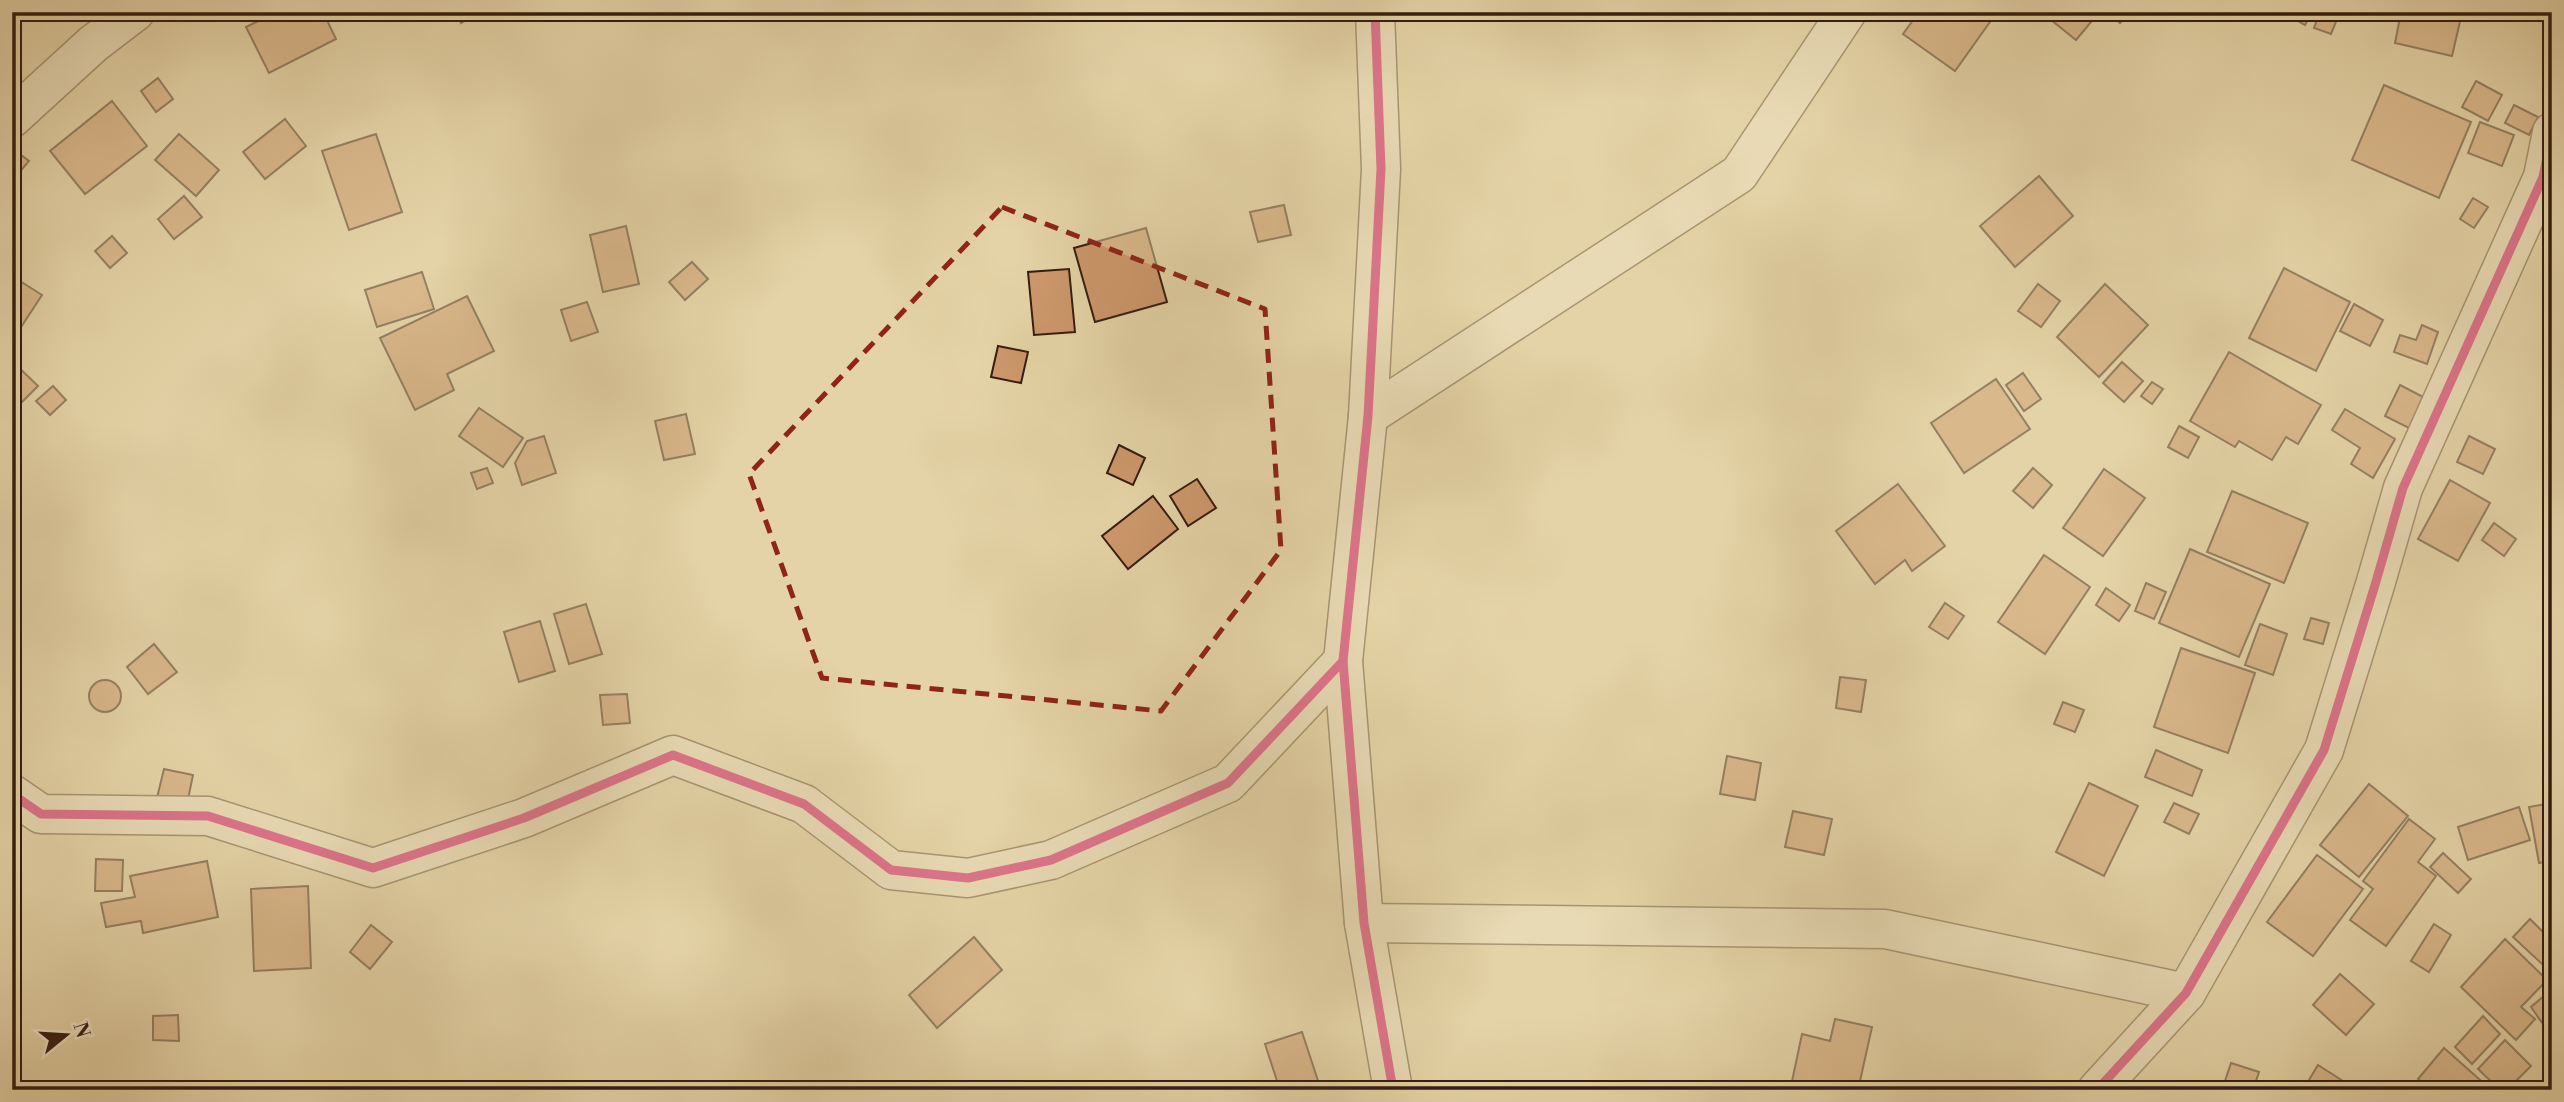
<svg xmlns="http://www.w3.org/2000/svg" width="2564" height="1102" viewBox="0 0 2564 1102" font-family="'Libre Bodoni',serif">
<rect width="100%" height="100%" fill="#e4d3a6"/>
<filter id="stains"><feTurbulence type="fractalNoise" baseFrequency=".00286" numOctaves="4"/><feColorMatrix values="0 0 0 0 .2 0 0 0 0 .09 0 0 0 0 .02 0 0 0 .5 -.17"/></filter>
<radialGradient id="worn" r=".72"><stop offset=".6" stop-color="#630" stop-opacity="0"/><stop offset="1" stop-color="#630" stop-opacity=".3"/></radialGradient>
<g fill="#cc986c" stroke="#351c11" stroke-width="2">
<path d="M 277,12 L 323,12 L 336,39 L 269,73 L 246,27 Z"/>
<path d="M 455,12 L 480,12 L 461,23 Z"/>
<path d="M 1919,12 L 1997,12 L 1955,71 L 1903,34 Z"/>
<path d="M 2056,12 L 2092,12 L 2096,16 L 2076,40 L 2050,19 Z"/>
<path d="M 2109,12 L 2130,12 L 2120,23 Z"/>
<path d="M 2283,12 L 2312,12 L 2305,25 Z"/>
<path d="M 2320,12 L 2340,12 L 2331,34 L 2314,28 Z"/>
<path d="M 2401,12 L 2474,12 L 2473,15 L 2462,13 L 2452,56 L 2395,43 Z"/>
<path d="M 158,78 L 173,99 L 156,112 L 141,91 Z"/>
<path d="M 2476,81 L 2502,95 L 2488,121 L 2462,107 Z"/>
<path d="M 2384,85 L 2471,122 L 2439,198 L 2352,160 Z"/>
<path d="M 112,101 L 147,146 L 85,194 L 50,151 Z"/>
<path d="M 2514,105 L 2538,117 L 2529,135 L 2505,123 Z"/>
<path d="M 285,119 L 306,146 L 265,179 L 243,152 Z"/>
<path d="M 2480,122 L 2514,135 L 2502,166 L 2468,153 Z"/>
<path d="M 179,134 L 219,170 L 196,196 L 155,160 Z"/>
<path d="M 376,134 L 402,212 L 349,230 L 322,151 Z"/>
<path d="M 17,152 L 29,161 L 13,180 L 12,157 Z"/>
<path d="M 2039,176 L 2073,216 L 2015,267 L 1980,226 Z"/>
<path d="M 184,196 L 202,217 L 174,239 L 158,219 Z"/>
<path d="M 2473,198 L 2488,207 L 2474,228 L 2460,219 Z"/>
<path d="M 1284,205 L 1291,235 L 1258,242 L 1250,212 Z"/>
<path d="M 626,226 L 639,284 L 603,292 L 590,235 Z"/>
<path d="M 1146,228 L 1167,302 L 1095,322 L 1074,248 Z"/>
<path d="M 112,236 L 127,253 L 110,268 L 95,251 Z"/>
<path d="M 692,262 L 708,279 L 685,300 L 669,282 Z"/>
<path d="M 2284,268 L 2350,302 L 2316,371 L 2249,338 Z"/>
<path d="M 1069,269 L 1075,332 L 1034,335 L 1028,272 Z"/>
<path d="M 422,272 L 434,309 L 377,327 L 365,290 Z"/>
<path d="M 12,276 L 42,295 L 12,341 Z"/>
<path d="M 2038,284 L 2060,301 L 2041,327 L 2018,311 Z"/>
<path d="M 2105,284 L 2148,325 L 2099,377 L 2057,337 Z"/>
<path d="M 467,296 L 494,351 L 447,374 L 454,390 L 415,410 L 380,338 Z"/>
<path d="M 587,302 L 598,332 L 571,341 L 561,310 Z"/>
<path d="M 2354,304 L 2383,320 L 2370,346 L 2340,331 Z"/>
<path d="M 2422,325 L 2438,332 L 2427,364 L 2394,352 L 2400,335 L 2416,340 Z"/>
<path d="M 998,346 L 1028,352 L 1021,383 L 991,377 Z"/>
<path d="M 2229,352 L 2321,405 L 2298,444 L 2286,437 L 2272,460 L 2239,441 L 2235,447 L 2190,421 Z"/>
<path d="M 12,361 L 38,386 L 17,407 L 12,402 Z"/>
<path d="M 2122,362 L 2143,381 L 2124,402 L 2103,383 Z"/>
<path d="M 2023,373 L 2041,399 L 2024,411 L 2006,385 Z"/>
<path d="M 1996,379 L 2030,429 L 1964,473 L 1931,423 Z"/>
<path d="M 2152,382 L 2163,389 L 2152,404 L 2141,396 Z"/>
<path d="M 2400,385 L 2427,399 L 2413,430 L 2385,416 Z"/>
<path d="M 53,386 L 66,400 L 50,415 L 36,401 Z"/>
<path d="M 479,408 L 523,438 L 503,467 L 459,436 Z"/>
<path d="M 2345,409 L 2395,439 L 2373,478 L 2351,464 L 2360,448 L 2332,430 Z"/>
<path d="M 686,414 L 695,454 L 664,460 L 655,421 Z"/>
<path d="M 2179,426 L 2199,437 L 2188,458 L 2168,447 Z"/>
<path d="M 544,436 L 556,473 L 522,485 L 515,463 L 527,441 Z"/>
<path d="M 2469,436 L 2495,449 L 2483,474 L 2457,462 Z"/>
<path d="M 1119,445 L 1145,458 L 1133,485 L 1107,473 Z"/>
<path d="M 487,468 L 493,483 L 477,489 L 471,473 Z"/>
<path d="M 2033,468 L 2052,485 L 2033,508 L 2013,491 Z"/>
<path d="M 2104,469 L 2145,498 L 2103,556 L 2063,528 Z"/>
<path d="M 1197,479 L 1216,508 L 1188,526 L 1170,496 Z"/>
<path d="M 2450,480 L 2490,503 L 2458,561 L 2418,539 Z"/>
<path d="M 1898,484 L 1945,546 L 1912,571 L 1905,560 L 1875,584 L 1836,531 Z"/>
<path d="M 2232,491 L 2308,523 L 2284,583 L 2207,552 Z"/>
<path d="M 1153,496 L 1178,529 L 1128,569 L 1102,536 Z"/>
<path d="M 2494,523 L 2516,539 L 2504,556 L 2482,540 Z"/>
<path d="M 2190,549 L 2270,584 L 2239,657 L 2159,623 Z"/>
<path d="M 2044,555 L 2090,587 L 2045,654 L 1998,622 Z"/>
<path d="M 2146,583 L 2166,592 L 2154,619 L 2135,611 Z"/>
<path d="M 2106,588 L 2130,605 L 2119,621 L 2096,605 Z"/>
<path d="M 1945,603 L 1964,616 L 1948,639 L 1929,627 Z"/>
<path d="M 586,604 L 602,654 L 569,664 L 554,614 Z"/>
<path d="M 2311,618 L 2329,623 L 2323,644 L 2304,639 Z"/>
<path d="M 540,621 L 555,671 L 519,682 L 504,632 Z"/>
<path d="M 2260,624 L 2287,634 L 2273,675 L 2245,665 Z"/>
<path d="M 154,644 L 177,672 L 148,694 L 127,667 Z"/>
<path d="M 2181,648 L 2255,673 L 2228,753 L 2154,727 Z"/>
<path d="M 1840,677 L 1866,680 L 1861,712 L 1836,708 Z"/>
<circle cx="105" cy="696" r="16"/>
<path d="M 627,694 L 630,723 L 603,725 L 600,695 Z"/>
<path d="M 2063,702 L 2084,710 L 2075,732 L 2054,724 Z"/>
<path d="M 2156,750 L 2202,770 L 2192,796 L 2145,777 Z"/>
<path d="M 1727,756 L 1761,763 L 1755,800 L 1720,794 Z"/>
<path d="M 164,769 L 193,775 L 186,809 L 156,802 Z"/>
<path d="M 2089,783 L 2138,806 L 2104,876 L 2056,852 Z"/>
<path d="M 2369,784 L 2408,816 L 2359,877 L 2320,845 Z"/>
<path d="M 2174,803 L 2199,814 L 2189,834 L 2164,822 Z"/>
<path d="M 2552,803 L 2552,861 L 2539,863 L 2529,807 Z"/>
<path d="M 2519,807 L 2530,840 L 2468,860 L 2458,827 Z"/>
<path d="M 1793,811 L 1832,819 L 1824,855 L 1785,847 Z"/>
<path d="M 2409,819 L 2435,839 L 2418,862 L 2436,876 L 2386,946 L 2350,920 L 2373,889 L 2363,881 Z"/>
<path d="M 2443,853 L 2471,879 L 2458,893 L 2430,867 Z"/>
<path d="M 2317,855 L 2363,889 L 2313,956 L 2267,922 Z"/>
<path d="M 96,859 L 123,860 L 122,891 L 95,891 Z"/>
<path d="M 207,861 L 218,917 L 143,933 L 141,921 L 106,927 L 101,903 L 135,897 L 130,876 Z"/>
<path d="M 308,886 L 311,968 L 254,971 L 251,889 Z"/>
<path d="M 2530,919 L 2552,941 L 2552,955 L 2542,964 L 2513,937 Z"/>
<path d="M 2434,924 L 2451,935 L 2429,972 L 2411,961 Z"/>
<path d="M 371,925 L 392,942 L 370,969 L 350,952 Z"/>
<path d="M 974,937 L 1002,970 L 937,1028 L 909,995 Z"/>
<path d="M 2505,939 L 2547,980 L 2521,1007 L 2535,1019 L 2516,1040 L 2461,987 Z"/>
<path d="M 2340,974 L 2374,1004 L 2346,1035 L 2313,1005 Z"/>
<path d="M 2551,990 L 2552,993 L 2552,1037 L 2531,1007 Z"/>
<path d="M 178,1015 L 179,1041 L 153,1040 L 153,1016 Z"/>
<path d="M 2483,1016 L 2500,1034 L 2472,1064 L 2455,1047 Z"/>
<path d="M 1835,1019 L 1872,1027 L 1858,1090 L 1809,1090 L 1791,1086 L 1802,1034 L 1830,1041 Z"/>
<path d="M 1302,1032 L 1321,1090 L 1280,1090 L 1265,1044 Z"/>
<path d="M 2505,1040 L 2531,1066 L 2507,1090 L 2500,1090 L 2478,1069 Z"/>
<path d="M 2444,1048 L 2487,1086 L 2483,1090 L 2430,1090 L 2418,1079 Z"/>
<path d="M 2231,1063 L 2259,1072 L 2253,1090 L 2222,1090 Z"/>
<path d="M 2318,1065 L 2357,1090 L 2303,1090 Z"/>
</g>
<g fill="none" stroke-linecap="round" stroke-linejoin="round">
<g stroke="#614a36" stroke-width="41">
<g id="minor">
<path d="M 1375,12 L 1381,169 L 1368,416 L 1343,661 L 1364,923 L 1393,1090"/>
<path d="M 12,118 L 93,44 L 135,12"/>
<path d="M 1368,416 L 1739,174 L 1847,12"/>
<path d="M 12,794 L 41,814 L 208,816 L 373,868 L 524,818 L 673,755 L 804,804 L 891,870 L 968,878 L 1051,860 L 1228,783 L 1343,661"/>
<path d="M 1364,923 L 1885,929 L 2186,993"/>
<path d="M 2097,1090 L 2186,993 L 2324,750 L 2375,585 L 2403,488 L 2543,177 L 2552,132"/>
</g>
</g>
<use href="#minor" stroke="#ede2c5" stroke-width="38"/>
<g stroke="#ede2c5" stroke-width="13">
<g id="cycleway">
<path d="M 1375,12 L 1381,169 L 1368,416 L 1343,661 L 1364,923 L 1393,1090"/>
<path d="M 12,794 L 41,814 L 208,816 L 373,868 L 524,818 L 673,755 L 804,804 L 891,870 L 968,878 L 1051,860 L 1228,783 L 1343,661"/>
<path d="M 2097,1090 L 2186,993 L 2324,750 L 2375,585 L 2403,488 L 2543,177 L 2552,132"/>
</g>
</g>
<use href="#cycleway" stroke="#d6006c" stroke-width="9"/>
</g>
<path d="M0 0H2564V1102H0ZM 1002,207 L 1265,309 L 1281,550 L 1161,711 L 822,678 L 749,474 Z" fill="#e4d3a6" fill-opacity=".55" fill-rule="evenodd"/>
<path fill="none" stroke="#8f2418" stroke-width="5" stroke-dasharray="14 9" stroke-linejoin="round" d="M 1002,207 L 1265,309 L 1281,550 L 1161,711 L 822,678 L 749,474 Z"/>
<rect width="2564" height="1102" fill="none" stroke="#e4d3a6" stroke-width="42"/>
<rect x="14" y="14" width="2536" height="1074" fill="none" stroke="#351c11" stroke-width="3.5"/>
<rect x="21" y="21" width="2522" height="1060" fill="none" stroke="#351c11" stroke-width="2"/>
<g transform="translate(66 1035) rotate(72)" stroke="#ede2c5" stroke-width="5" paint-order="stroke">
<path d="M0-5L12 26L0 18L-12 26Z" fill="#351c11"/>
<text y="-10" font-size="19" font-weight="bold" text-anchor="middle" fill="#351c11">N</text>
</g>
<rect width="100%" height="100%" filter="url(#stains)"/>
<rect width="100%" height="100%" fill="url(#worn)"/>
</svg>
